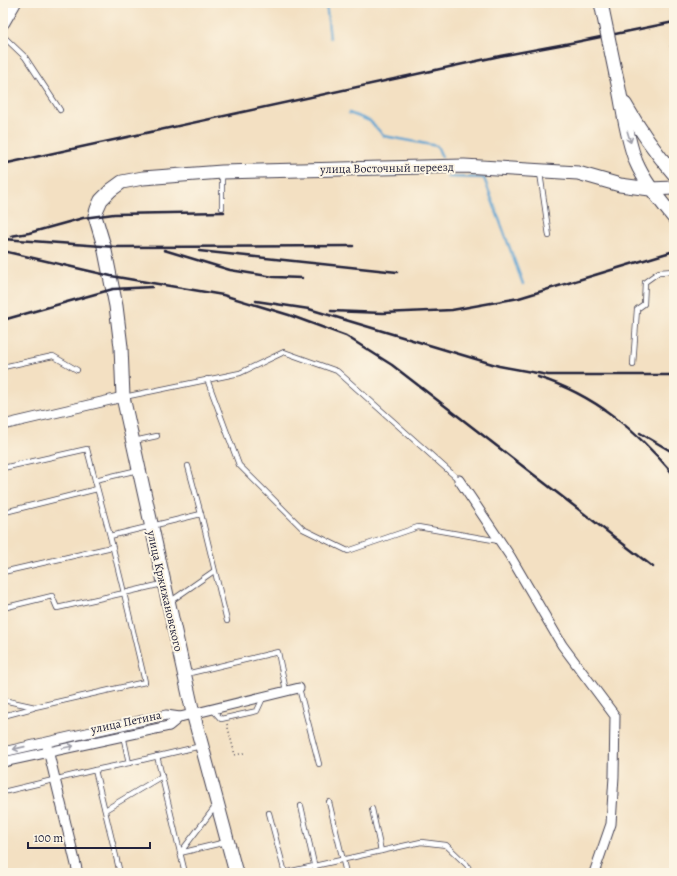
<svg xmlns="http://www.w3.org/2000/svg" width="677" height="876" viewBox="0 0 677 876" font-family="Alegreya,serif">
<rect width="100%" height="100%" fill="#fcf5e5"/>
<filter id="ink" filterUnits="userSpaceOnUse"><feTurbulence type="fractalNoise" baseFrequency=".025" numOctaves="2"/><feDisplacementMap in="SourceGraphic" scale="8" xChannelSelector="R" yChannelSelector="G"/><feConvolveMatrix kernelMatrix="1 2 1 2 8 2 1 2 1" color-interpolation-filters="sRGB"/></filter>
<filter id="wash" filterUnits="userSpaceOnUse"><feTurbulence type="fractalNoise" baseFrequency=".012" numOctaves="4" result="noise"/><feDisplacementMap in="SourceGraphic" scale="16" xChannelSelector="R" yChannelSelector="G"/><feGaussianBlur stdDeviation="0.9" result="paint"/><feColorMatrix in="noise" values="0 0 0 0 0 0 0 0 0 0 0 0 0 0 0 0 0 1.4 0 .05"/><feComposite in="paint" operator="in"/></filter>
<g filter="url(#wash)">
<rect width="100%" height="100%" fill="#f3e0c2"/>
<g fill="none" stroke-linecap="round" stroke-linejoin="round">
<g stroke="#5ba2d1" stroke-width="2.5">
<path d="M 326,3 L 330,38"/>
<path d="M 349,113 L 370,121 L 384,136 L 437,146 L 442,157"/>
<path d="M 447,177 L 484,178 L 523,284"/>
</g>
</g>
</g>
<g filter="url(#ink)">
<g fill="none" stroke-linecap="round" stroke-linejoin="round">
<g stroke="#413e4f" stroke-width="6">
<g id="lane">
<path d="M 3,36 L 25,57 L 60,110"/>
<path d="M 540,173 L 549,236"/>
<path d="M 222,174 L 222,208"/>
<path d="M 633,365 L 637,309 L 644,304 L 645,282 L 659,272 L 674,271"/>
<path d="M 3,367 L 53,356 L 77,370"/>
<path d="M 207,379 L 239,465 L 303,529 L 348,551 L 418,527 L 499,541"/>
<path d="M 124,397 L 240,373 L 284,352 L 337,371 L 459,480"/>
<path d="M 134,441 L 157,436"/>
<path d="M 188,466 L 201,514"/>
<path d="M 3,468 L 87,449 L 95,480 L 138,470"/>
<path d="M 95,480 L 110,536"/>
<path d="M 3,510 L 5,512 L 97,489"/>
<path d="M 3,572 L 112,547"/>
<path d="M 171,601 L 214,571"/>
<path d="M 3,608 L 52,596 L 57,608 L 124,593 L 110,536 L 201,514 L 227,621"/>
<path d="M 186,674 L 278,652 L 286,691"/>
<path d="M 299,688 L 319,764"/>
<path d="M 3,700 L 35,707 L 145,682 L 124,593 L 162,584"/>
<path d="M 212,709 L 221,719 L 257,711 L 263,698"/>
<path d="M 3,716 L 33,708"/>
<path d="M 123,735 L 129,763 L 201,746"/>
<path d="M 157,756 L 185,873"/>
<path d="M 95,770 L 129,763"/>
<path d="M 3,792 L 95,770 L 120,873"/>
<path d="M 329,802 L 346,873"/>
<path d="M 301,806 L 316,873"/>
<path d="M 215,807 L 180,853 L 226,842"/>
<path d="M 105,810 L 162,776"/>
<path d="M 269,813 L 285,873"/>
<path d="M 381,851 L 421,842 L 446,845 L 467,865 L 471,873"/>
<path d="M 283,873 L 381,851 L 372,809"/>
</g>
</g>
<g stroke="#413e4f" stroke-width="11">
<g id="street">
<path d="M 3,425 L 123,397"/>
<path d="M 459,480 L 510,556 L 562,645 L 615,716 L 614,776 L 611,824 L 594,873"/>
<path d="M 47,746 L 78,873"/>
<path d="M 3,752 L 166,715 L 180,717"/>
<path d="M 3,762 L 169,726 L 180,717 L 299,688"/>
</g>
</g>
<g stroke="#413e4f" stroke-width="15">
<g id="secondary">
<path d="M 3,22 L 14,3"/>
<path d="M 616,75 C 623,104 625,134 636,162 C 645,183 660,200 674,218"/>
<path d="M 625,104 C 639,129 655,152 674,174"/>
<path d="M 236,873 L 193,713 L 123,397 L 121,347 L 116,306 L 104,246 L 95,216 L 97,209 L 101,200 L 111,190 L 122,182 L 143,178 L 222,172 L 464,166 L 578,173 L 620,185 L 650,189 L 674,188"/>
</g>
</g>
<path stroke="#413e4f" stroke-width="1.5" stroke-dasharray="1 3" stroke-linecap="butt" d="M 227,724 L 235,755 L 244,753"/>
<use href="#lane" stroke="#fff" stroke-width="4.5"/>
<use href="#street" stroke="#fff" stroke-width="9"/>
<use href="#secondary" stroke="#fff" stroke-width="13"/>
<g stroke="#22223b" stroke-width="2.5">
<path d="M 3,5 L 4,3"/>
<path d="M 671,46 L 674,46"/>
<path d="M 3,164 L 500,56 L 576,42 L 674,22"/>
<path d="M 11,236 L 29,233 L 83,218 L 114,214 L 224,212"/>
<path d="M 3,239 L 116,247 L 353,246"/>
<path d="M 164,250 L 230,270 L 274,277 L 302,278"/>
<path d="M 3,251 L 111,276 L 223,295 L 289,315 L 346,336 L 392,365 L 653,567"/>
<path d="M 199,251 L 397,272"/>
<path d="M 256,301 L 309,309 L 499,366 L 548,375 L 674,375"/>
<path d="M 331,311 L 383,313 L 452,310 L 519,298 L 674,251"/>
<path d="M 3,320 L 113,289 L 152,287"/>
<path d="M 538,377 C 595,395 636,430 674,475"/>
<path d="M 640,433 L 674,453"/>
</g>
<g stroke="#413e4f" stroke-width="15" stroke-linecap="butt">
<path id="secondary-bridge" d="M 601,3 L 616,75"/>
</g>
<use href="#secondary-bridge" stroke="#fff" stroke-width="13"/>
</g>
<defs><path id="oneway-shaft" d="M-6 0H5M1.5-3L5.5 0L1.5 3" fill="none" stroke-width="1.6" stroke-linecap="round" stroke-linejoin="round"/></defs>
<g stroke="#9c9ca7">
<use href="#oneway-shaft" transform="translate(629 137) rotate(73)"/>
<use href="#oneway-shaft" transform="translate(68 747) rotate(-12)"/>
<use href="#oneway-shaft" transform="translate(19 748) rotate(167)"/>
</g>
</g>
<g text-anchor="middle" dominant-baseline="central" stroke-width="4" stroke-linejoin="round" paint-order="stroke">
<g font-size="12" fill="#22223b" stroke="#fcf5e5">
<text transform="translate(387 168) rotate(-1)">улица Восточный переезд</text>
<text transform="translate(165 591) rotate(77)">улица Кржижановского</text>
<text transform="translate(126 722) rotate(-12)">улица Петина</text>
</g>
</g>
<rect width="677" height="876" fill="none" stroke="#fcf5e5" stroke-width="16"/>
<path d="M28 842v6h122v-6" fill="none" stroke="#22223b" stroke-width="2"/>
<text x="34" y="842" font-size="12" fill="#22223b" stroke="#fcf5e5" stroke-width="3" paint-order="stroke">100 m</text>
</svg>
